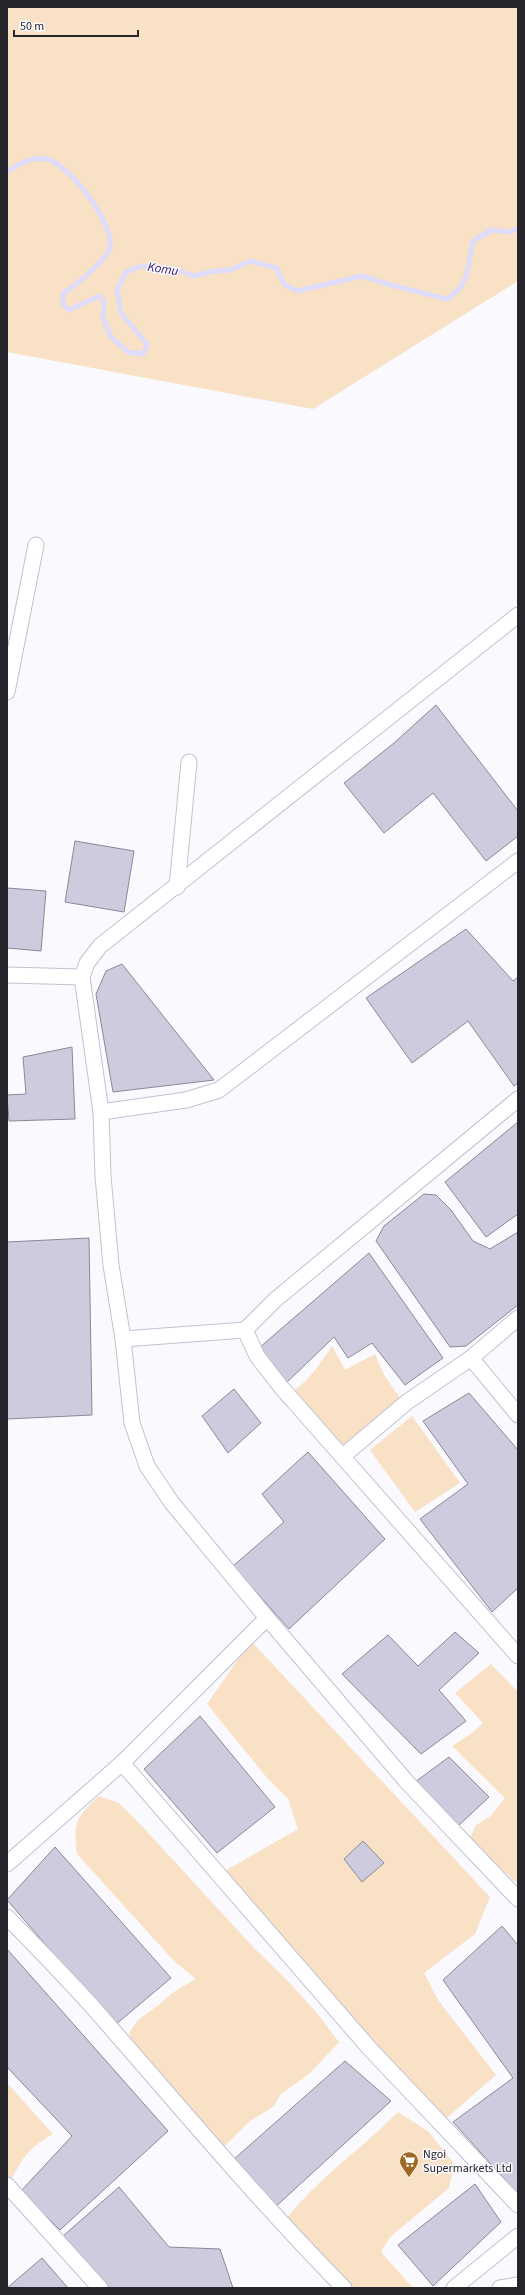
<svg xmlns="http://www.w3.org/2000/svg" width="525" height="2295" viewBox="0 0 525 2295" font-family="'Source Sans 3',sans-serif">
<rect width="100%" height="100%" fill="#faf9fd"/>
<g fill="#f9e1c5">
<path d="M 7,7 L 518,7 L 518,281 L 313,409 L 7,352 Z"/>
<path d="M 332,1346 L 345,1370 L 375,1354 L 384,1375 L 400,1398 L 339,1454 L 280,1400 C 305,1386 316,1370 332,1346 Z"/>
<path d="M 412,1416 L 460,1483 L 415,1512 L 370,1450 Z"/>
<path d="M 251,1641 L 490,1897 L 475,1934 L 424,1973 L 438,2000 L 496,2075 L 442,2122 L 216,1876 L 298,1829 L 288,1799 L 268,1779 L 207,1704 Z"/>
<path d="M 491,1664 L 518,1692 L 518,1884 L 469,1840 L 476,1825 L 490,1817 L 505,1798 L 452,1746 L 471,1734 L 483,1723 L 455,1693 Z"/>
<path d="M 99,1796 L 119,1803 L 140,1824 L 253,1947 L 284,1977 L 317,2013 L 339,2042 L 309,2074 L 281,2094 L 273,2107 L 250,2121 L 216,2155 L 131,2048 L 129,2033 L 138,2020 L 160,2004 L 172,1993 L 196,1979 L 174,1961 L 77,1854 C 73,1823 76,1817 99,1796 Z"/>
<path d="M 7,2083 L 53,2134 C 29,2148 24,2155 11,2180 L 7,2175 Z"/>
<path d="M 398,2112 L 429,2132 L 454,2164 L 449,2188 L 390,2237 L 381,2252 L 413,2288 L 338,2288 L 280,2227 C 314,2180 358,2153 398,2112 Z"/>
</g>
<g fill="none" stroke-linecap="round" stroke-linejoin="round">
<path stroke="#dfdcfb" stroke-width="5" d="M 7,171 C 19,165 32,156 47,159 C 70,165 114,223 110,247 C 108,259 74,287 63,293 L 63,304 L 69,310 L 99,296 L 104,301 L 103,318 L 111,337 L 128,352 L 143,354 L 147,344 L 121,313 L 117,289 L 126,272 L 141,266 L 175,269 L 194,276 L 214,271 L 230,270 L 251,261 L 276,268 L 285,285 L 297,291 L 362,276 L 391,285 L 447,299 C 470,285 468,265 473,241 L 491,230 L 510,232 L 518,228"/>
</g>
<g fill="#cdcbdd" stroke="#8a8899">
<path d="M 436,705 L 518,811 L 518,836 L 486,861 L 433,793 L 384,833 L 344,783 L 394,743 Z"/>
<path d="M 75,841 L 134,851 L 124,912 L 65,902 Z"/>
<path d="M 7,888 L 46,891 L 41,951 L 7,948 Z"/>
<path d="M 466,929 L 513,981 L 518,977 L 518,1083 L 514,1086 L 468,1021 L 412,1063 L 366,998 Z"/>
<path d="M 122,964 L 214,1080 L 113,1092 L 96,994 L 106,971 Z"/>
<path d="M 72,1047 L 75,1119 L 9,1121 L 7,1095 L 26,1094 L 23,1057 Z"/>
<path d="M 518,1122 L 518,1214 L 486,1237 L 445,1182 Z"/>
<path d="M 424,1194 L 436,1195 L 451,1210 L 473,1241 L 490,1249 L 518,1232 L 518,1305 L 466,1346 L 450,1347 L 376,1241 L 384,1226 Z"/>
<path d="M 89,1238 L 92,1415 L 7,1419 L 7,1242 Z"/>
<path d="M 369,1253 L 443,1358 L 405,1385 L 372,1343 L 348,1358 L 334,1337 L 283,1386 L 259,1348 Z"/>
<path d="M 234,1389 L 261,1423 L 228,1453 L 202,1416 Z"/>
<path d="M 469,1393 L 518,1450 L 518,1588 L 492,1612 L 420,1519 L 468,1484 L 423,1421 Z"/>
<path d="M 308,1452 L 385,1539 L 289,1629 L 233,1566 L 284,1522 L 262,1494 Z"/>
<path d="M 455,1632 L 479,1653 L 439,1690 L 466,1721 L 421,1754 L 342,1674 L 388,1635 L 418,1666 Z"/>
<path d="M 200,1716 L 275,1807 L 217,1853 L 144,1769 Z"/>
<path d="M 449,1757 L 489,1797 L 457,1827 L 415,1782 Z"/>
<path d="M 363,1841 L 384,1863 L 362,1882 L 344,1859 Z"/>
<path d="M 55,1847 L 171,1978 L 115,2025 L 7,1900 Z"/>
<path d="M 502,1926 L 518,1945 L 518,2194 L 453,2122 L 513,2078 L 443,1980 Z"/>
<path d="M 7,1949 L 168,2131 L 60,2230 L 21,2191 L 72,2136 L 7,2067 Z"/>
<path d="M 345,2061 L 391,2101 L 273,2209 L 233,2160 Z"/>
<path d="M 475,2184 L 501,2222 L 433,2286 L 398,2245 Z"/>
<path d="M 119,2187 L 169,2247 L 220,2249 L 233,2288 L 106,2288 L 63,2236 Z"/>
<path d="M 42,2258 L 68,2288 L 7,2288 Z"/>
</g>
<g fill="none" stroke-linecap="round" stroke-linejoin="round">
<g stroke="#c2c1d2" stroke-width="17">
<g id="minor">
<path d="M 7,692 L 36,545"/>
<path d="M 177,887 L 189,762"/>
<path d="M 7,975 L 82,977"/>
<path d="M 101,1112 L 186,1100 L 219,1090 L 518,861"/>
<path d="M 245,1330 L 257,1356 L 281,1387 L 518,1656"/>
<path d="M 123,1339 L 245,1330 L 275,1300 L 518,1099"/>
<path d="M 471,1358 L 518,1318"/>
<path d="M 343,1456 L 407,1402 L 471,1358 L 518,1415"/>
<path d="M 267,1618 L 172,1503 L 147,1466 L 132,1423 L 123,1339 L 111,1265 L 103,1176 L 101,1112 L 82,977 L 87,963 L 100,946 L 518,615"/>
<path d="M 122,1763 L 370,2049 L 518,2205"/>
<path d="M 7,1864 L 122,1763 L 267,1618 L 406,1781 L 518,1899"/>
<path d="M 7,1917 C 42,1953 78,1989 110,2027 C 187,2115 262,2205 344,2288"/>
<path d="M 7,2185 L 100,2288"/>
<path d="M 454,2288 L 518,2236"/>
<path d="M 500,2288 L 518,2285"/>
</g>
</g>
<use href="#minor" stroke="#fff" stroke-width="15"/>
</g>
<defs>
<g id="supermarket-pin" transform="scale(1)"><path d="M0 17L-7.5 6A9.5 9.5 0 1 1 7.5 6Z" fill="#9e6922" stroke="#faf9fd"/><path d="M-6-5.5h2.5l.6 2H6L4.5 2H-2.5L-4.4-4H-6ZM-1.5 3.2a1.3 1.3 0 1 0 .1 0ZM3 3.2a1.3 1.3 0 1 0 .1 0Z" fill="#fff"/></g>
</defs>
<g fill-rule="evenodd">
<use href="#supermarket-pin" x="409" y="2161"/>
</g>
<g text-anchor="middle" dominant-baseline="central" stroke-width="3" stroke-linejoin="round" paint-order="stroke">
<g font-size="12" fill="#26252c" stroke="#faf9fd" text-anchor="start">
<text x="423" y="2154">Ngoi<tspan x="423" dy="14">Supermarkets Ltd</tspan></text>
</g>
<g font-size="13" font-style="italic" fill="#3a2377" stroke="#faf9fd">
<text transform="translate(163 269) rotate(8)">Komu</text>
</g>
</g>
<rect width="525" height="2295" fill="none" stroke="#26252c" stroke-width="16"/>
<path d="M14 30v6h124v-6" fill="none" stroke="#26252c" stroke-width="2"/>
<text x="20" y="30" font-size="12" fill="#26252c" stroke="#faf9fd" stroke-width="3" paint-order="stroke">50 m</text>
</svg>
